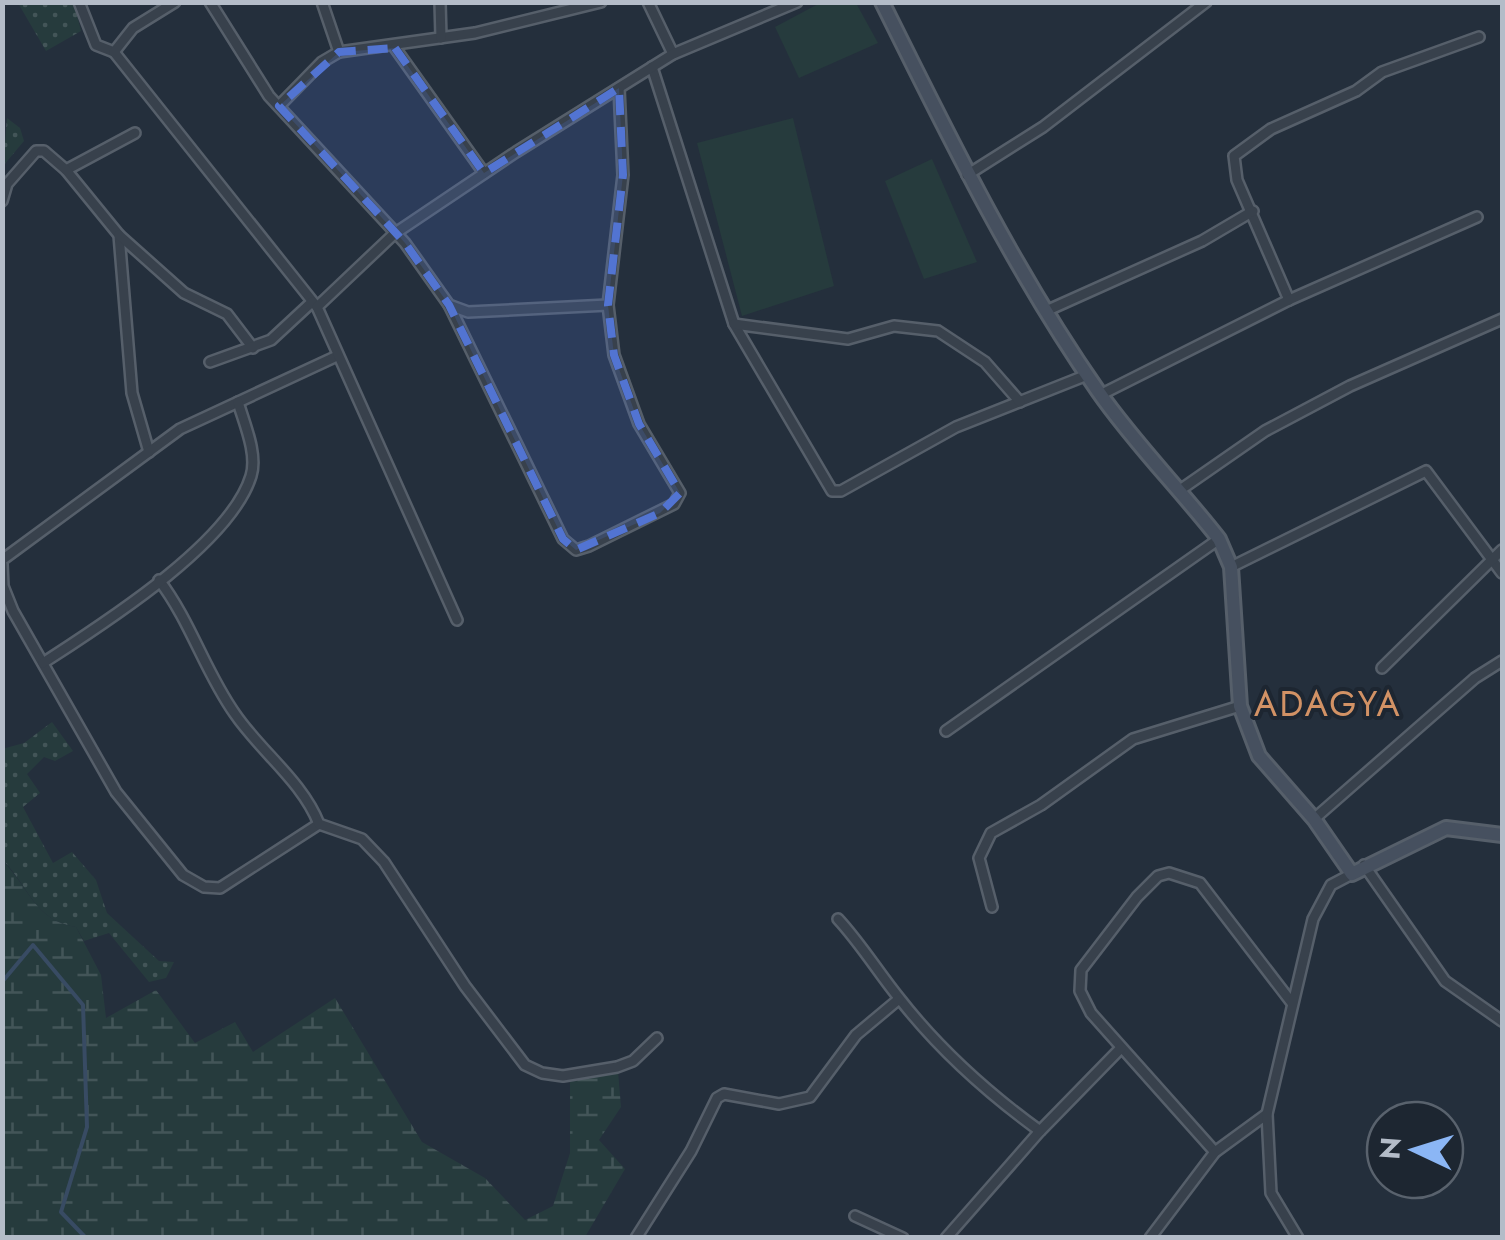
<svg xmlns="http://www.w3.org/2000/svg" width="1505" height="1240" viewBox="0 0 1505 1240" font-family="Jost,sans-serif">
<defs>
<pattern id="grass-dots" width="8" height="8" patternUnits="userSpaceOnUse" patternTransform="scale(2.5)"><rect width="8" height="8" fill="#263b3d"/><path d="M2 2h.1M6 6h.1" fill="none" stroke="#435558" stroke-width="1.8" stroke-linecap="round"/></pattern>
<pattern id="wetland-marsh" width="20" height="14" patternUnits="userSpaceOnUse" patternTransform="scale(2.5)"><rect width="20" height="14" fill="#263b3d"/><path d="M1 5h8M5 5V1M11 12h8M15 12V8" fill="none" stroke="#435558"/></pattern>
</defs>
<rect width="100%" height="100%" fill="#242f3c"/>
<g fill="url(#grass-dots)">
<path d="M 18,3 L 74,3 L 81,31 L 46,51 Z"/>
<path d="M 7,118 L 20,128 L 24,141 L 3,166 Z"/>
<path d="M 52,722 L 73,751 L 55,761 L 44,757 L 27,774 L 40,793 L 23,807 L 53,863 L 72,852 L 96,880 L 107,913 L 159,961 L 174,962 L 166,978 L 149,982 L 109,933 L 84,941 L 76,927 C 35,921 29,887 3,860 L 2,749 L 24,743 Z"/>
</g>
<path fill="url(#wetland-marsh)" d="M 2,860 C 29,887 35,921 76,927 L 101,975 L 106,1018 L 156,990 L 195,1043 L 235,1022 L 253,1052 L 335,998 L 422,1142 L 485,1178 L 525,1220 L 553,1206 L 570,1153 L 570,1080 L 588,1073 L 618,1071 L 621,1107 L 599,1140 L 625,1169 L 585,1237 L 3,1237 Z"/>
<g fill="#263b3d">
<path d="M 820,3 L 856,3 L 878,43 L 799,78 L 775,27 Z"/>
<path d="M 793,118 L 834,286 L 742,316 L 697,143 Z"/>
<path d="M 932,159 L 977,262 L 924,279 L 885,181 Z"/>
</g>
<g fill="none" stroke-linecap="round" stroke-linejoin="round">
<path stroke="#384b63" stroke-width="4" d="M 2,982 L 33,945 L 83,1005 L 87,1127 L 61,1212 L 86,1238"/>
<g stroke="#565f6a" stroke-width="14">
<g id="street">
<path d="M 79,2 L 96,45 L 114,52"/>
<path d="M 175,2 L 133,28 L 114,52 L 317,307"/>
<path d="M 210,2 L 269,96 L 405,243 L 449,305 L 468,312 L 608,305"/>
<path d="M 322,2 L 339,52 L 475,33 L 601,2"/>
<path d="M 440,2 L 441,38"/>
<path d="M 648,2 L 673,54"/>
<path d="M 395,48 L 484,173"/>
<path d="M 652,67 L 734,324 L 832,491 L 841,491 L 956,427 L 1087,375"/>
<path d="M 279,106 L 322,62 L 339,52"/>
<path d="M 66,170 L 135,133"/>
<path d="M 967,175 L 1043,127 L 1206,2"/>
<path d="M 2,201 L 7,184 L 36,151 L 44,151 L 66,170 L 119,235 L 132,393 L 149,452"/>
<path d="M 119,235 L 184,293 L 227,314 L 253,348"/>
<path d="M 1289,300 L 1237,180 L 1234,156 L 1271,129 L 1356,91 L 1382,72 L 1479,37"/>
<path d="M 449,305 L 563,539 L 576,550 L 589,546 L 674,504 L 680,493 L 639,424 L 614,355 L 608,305 L 623,175 L 619,88"/>
<path d="M 1046,311 L 1202,241 L 1253,211"/>
<path d="M 734,324 L 848,339 L 894,326 L 938,331 L 985,362 L 1020,402"/>
<path d="M 210,362 L 271,340 L 312,302"/>
<path d="M 1100,395 L 1289,300 L 1477,217"/>
<path d="M 1180,490 L 1265,431 L 1350,386 L 1502,319"/>
<path d="M 2,560 L 180,429 L 337,356"/>
<path d="M 2,564 L 3,586 L 13,611 L 116,792 L 183,875 L 204,887 L 220,888 L 319,824"/>
<path d="M 1231,567 L 1426,471 L 1502,573"/>
<path d="M 159,580 C 191,622 205,672 235,714 C 261,752 302,781 319,824 L 362,839 L 384,862 L 465,986 L 525,1065 L 542,1073 L 563,1076 L 617,1067 L 633,1061 L 657,1038"/>
<path d="M 457,620 L 317,307 L 394,234 L 516,152 L 673,54 L 797,2"/>
<path d="M 43,663 C 103,624 230,544 251,476 C 258,454 244,423 238,402"/>
<path d="M 1382,668 L 1502,550"/>
<path d="M 946,731 L 1219,539"/>
<path d="M 1314,819 L 1475,678 L 1502,661"/>
<path d="M 1364,865 L 1445,981 L 1502,1021"/>
<path d="M 992,907 L 979,858 L 991,833 L 1041,805 L 1133,739 L 1240,706"/>
<path d="M 838,919 C 861,944 878,972 899,998 C 938,1048 989,1094 1040,1131"/>
<path d="M 1215,1152 L 1091,1013 L 1080,991 L 1081,970 L 1137,897 L 1158,876 L 1169,873 L 1200,883 L 1292,1003"/>
<path d="M 855,1216 L 903,1238"/>
<path d="M 636,1238 L 691,1151 L 717,1098 L 724,1094 L 779,1104 L 810,1097 L 856,1035 L 899,999"/>
<path d="M 946,1238 L 1040,1131 L 1121,1048"/>
<path d="M 1150,1238 L 1215,1152 L 1267,1114"/>
<path d="M 1298,1238 L 1271,1193 L 1267,1114 L 1313,919 L 1331,885 L 1352,874"/>
</g>
</g>
<g stroke="#565f6a" stroke-width="18">
<path id="secondary" d="M 882,2 C 948,135 1013,269 1098,391 C 1134,443 1180,489 1219,539 L 1231,567 L 1240,706 L 1259,756 L 1314,819 L 1352,874 L 1446,828 L 1502,835"/>
</g>
<use href="#street" stroke="#38414c" stroke-width="9"/>
<use href="#secondary" stroke="#46505f" stroke-width="12"/>
</g>
<path fill="#5274d2" fill-opacity="0.2" stroke="#5274d2" stroke-width="8" stroke-dasharray="20 12" stroke-linejoin="round" d="M 395,48 L 484,173 L 619,88 L 623,175 L 608,305 L 614,355 L 639,424 L 680,493 L 660,513 L 576,550 L 563,539 L 449,305 L 405,243 L 279,106 L 339,52 Z"/>
<g text-anchor="middle" dominant-baseline="central" stroke-width="8" stroke-linejoin="round" paint-order="stroke">
<g font-size="35" letter-spacing="2.5" fill="#d29265" stroke="#1d2631">
<text x="1328" y="704">ADAGYA</text>
</g>
</g>
<rect width="1505" height="1240" fill="none" stroke="#b4bcc8" stroke-width="10"/>
<g transform="translate(1415 1150) rotate(274)"><circle r="48" fill="#1d2631" stroke="#59626d" stroke-width="2.5"/>
<path d="M0-8L18 38L0 25L-18 38Z" fill="#8bb6f5"/>
<text y="-15" font-size="28" font-weight="bold" text-anchor="middle" fill="#b4bcc8">N</text>
</g>
</svg>
